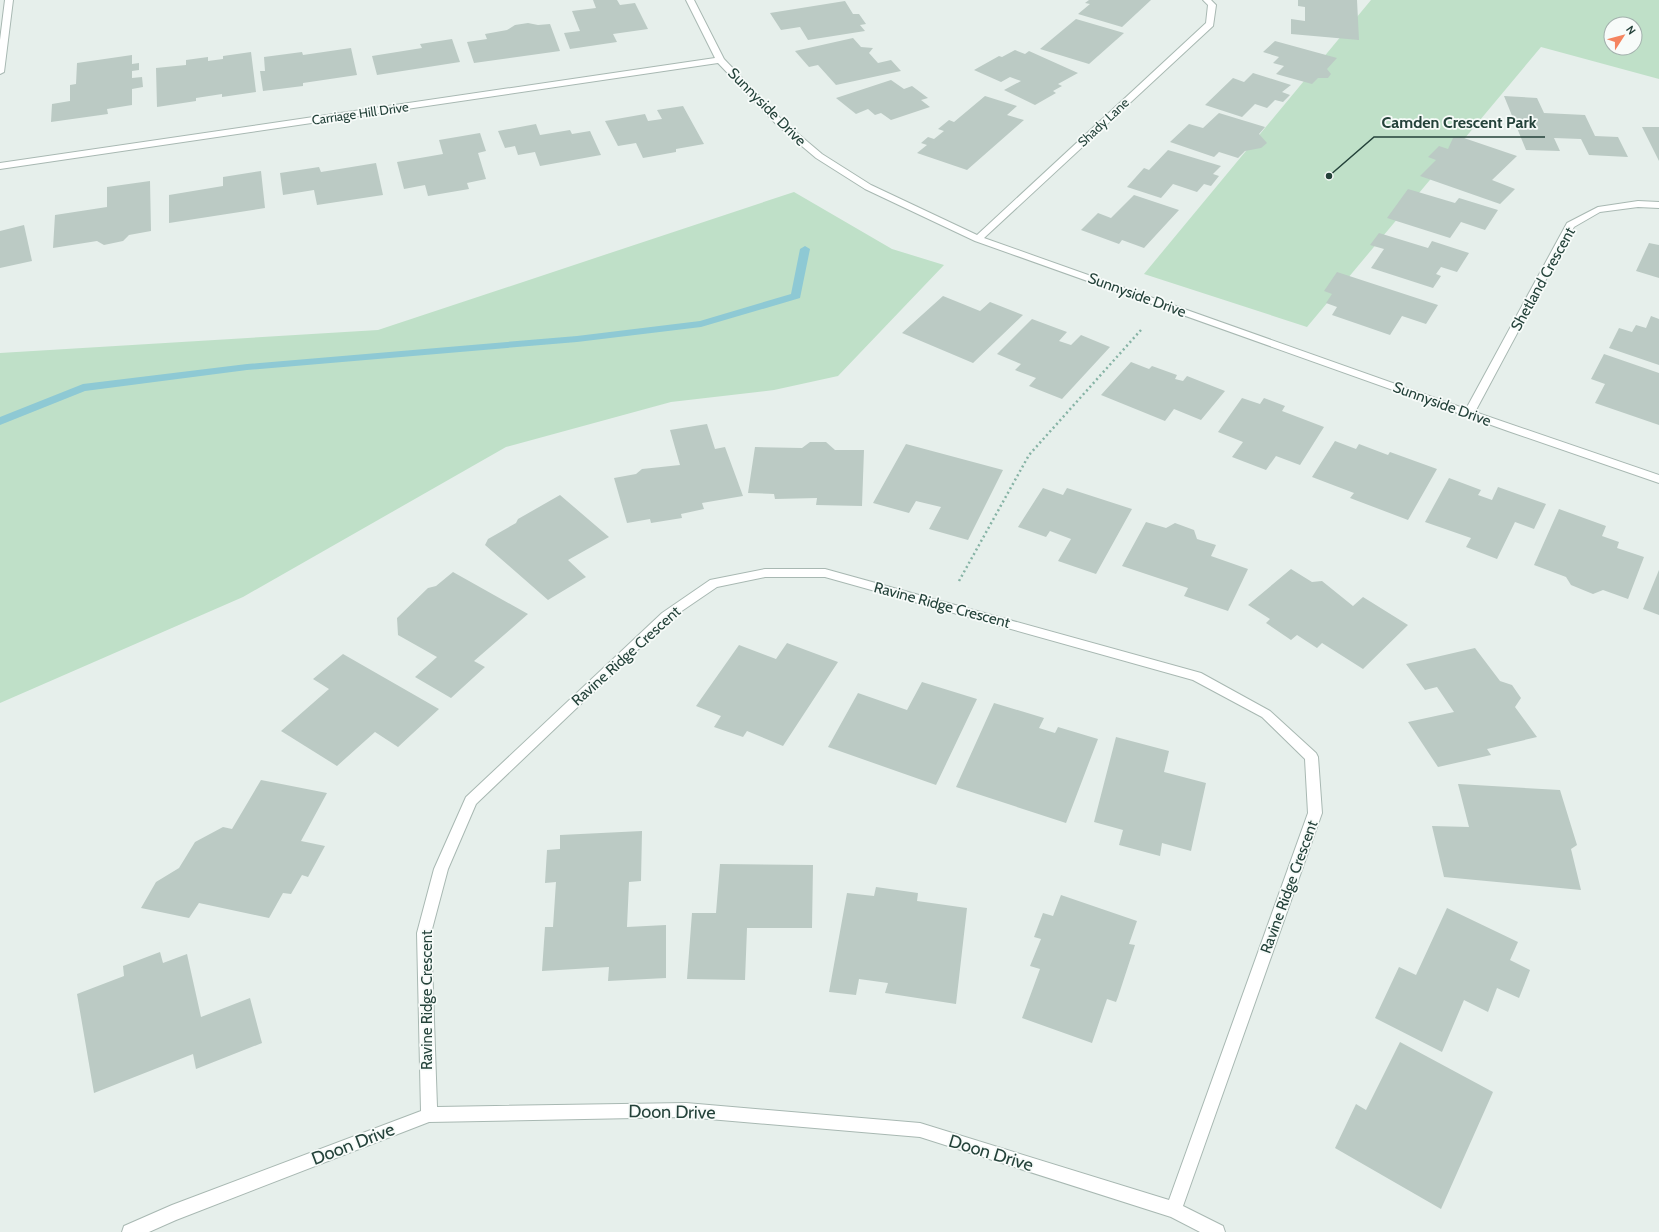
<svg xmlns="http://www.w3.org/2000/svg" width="1659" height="1232" viewBox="0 0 1659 1232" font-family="Cabin,sans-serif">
<rect width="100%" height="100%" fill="#e6efeb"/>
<g fill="#bfe0c8" fill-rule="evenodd">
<path d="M 1371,0 L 1659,0 L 1659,79 L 1541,47 L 1307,327 L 1144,274 ZM 1611,24 L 1635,24 L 1635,48 L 1611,48 Z"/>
<path d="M 794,192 L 892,249 L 944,265 L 838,376 L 774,390 L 671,402 L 506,447 L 243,597 L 0,703 L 0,353 L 378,330 Z"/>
</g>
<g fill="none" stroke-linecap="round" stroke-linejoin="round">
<path fill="#8ec9d4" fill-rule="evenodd" d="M 805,246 L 810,249 L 800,298 L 701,327 L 577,342 L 247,370 L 85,391 L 0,425 L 0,417 L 83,384 L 247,364 L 577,336 L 700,321 L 791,294 L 800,249 Z"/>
</g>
<g fill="#bbcac4">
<path d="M 593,0 L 617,0 L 620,5 L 635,3 L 648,29 L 613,34 L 617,42 L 570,49 L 564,33 L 580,31 L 572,11 L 596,8 Z"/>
<path d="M 1089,0 L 1151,0 L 1122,27 L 1078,14 L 1090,4 L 1085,3 Z"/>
<path d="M 1298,0 L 1357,0 L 1359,40 L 1291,34 L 1291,19 L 1305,21 L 1305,7 L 1298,6 Z"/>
<path d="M 845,1 L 853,14 L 859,14 L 866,24 L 860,25 L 865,31 L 808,40 L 800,27 L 781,30 L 770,13 Z"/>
<path d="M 1076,19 L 1124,33 L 1089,64 L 1040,49 Z"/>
<path d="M 528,23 L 538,25 L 550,24 L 560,51 L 474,63 L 467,42 L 487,39 L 485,34 L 507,30 L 515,25 Z"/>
<path d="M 853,38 L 861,47 L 873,48 L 869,53 L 878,63 L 891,60 L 901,71 L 836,85 L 818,65 L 809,67 L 795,51 Z"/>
<path d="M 452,39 L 460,62 L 377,75 L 372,56 L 422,48 L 420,44 Z"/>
<path d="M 1275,41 L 1337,58 L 1327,69 L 1331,74 L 1328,78 L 1318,78 L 1312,84 L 1276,74 L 1284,66 L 1273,63 L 1279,57 L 1263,52 Z"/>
<path d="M 351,48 L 357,75 L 303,83 L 303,86 L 263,91 L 260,71 L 265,71 L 264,57 L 302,52 L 303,55 Z"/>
<path d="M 1015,50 L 1025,54 L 1029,51 L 1078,73 L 1058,84 L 1062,86 L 1053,91 L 1056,93 L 1035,105 L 1004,90 L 1021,81 L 1010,77 L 1001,82 L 974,70 L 999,56 L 1002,57 Z"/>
<path d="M 251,52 L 256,92 L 222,97 L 222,94 L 196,98 L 196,101 L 157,107 L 156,68 L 186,65 L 186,60 L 208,57 L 208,61 L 223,59 L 223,56 Z"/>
<path d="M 132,55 L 132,64 L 139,63 L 139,70 L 132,71 L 132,78 L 142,77 L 143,87 L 132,89 L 132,105 L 107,109 L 108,114 L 51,122 L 52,104 L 70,101 L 70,85 L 76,84 L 77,63 Z"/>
<path d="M 1253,73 L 1291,85 L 1282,92 L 1290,95 L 1283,102 L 1275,100 L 1267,108 L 1255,104 L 1242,117 L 1205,105 L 1233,78 L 1244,82 Z"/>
<path d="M 891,80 L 904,89 L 912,86 L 928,98 L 921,100 L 930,107 L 891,120 L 881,113 L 875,115 L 868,109 L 856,114 L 836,98 Z"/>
<path d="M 985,96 L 1017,106 L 1007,115 L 1024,120 L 967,170 L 917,153 L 927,145 L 921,143 L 928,137 L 934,139 L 944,131 L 938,129 L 949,120 L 954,122 Z"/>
<path d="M 1504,96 L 1537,98 L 1544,113 L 1585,115 L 1595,136 L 1618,137 L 1628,157 L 1589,155 L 1581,139 L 1554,138 L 1560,151 L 1526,150 Z"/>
<path d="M 683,106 L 704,144 L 676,149 L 676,152 L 643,158 L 636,143 L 618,146 L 605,121 L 645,114 L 648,121 L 662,119 L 657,110 Z"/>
<path d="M 1219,113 L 1265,127 L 1259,134 L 1267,143 L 1261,148 L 1245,151 L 1238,158 L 1219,152 L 1214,157 L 1170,142 L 1189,124 L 1203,128 Z"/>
<path d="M 536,124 L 540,135 L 570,130 L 572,134 L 590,131 L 601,155 L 540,166 L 535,152 L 518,155 L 515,146 L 505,148 L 498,131 Z"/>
<path d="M 1642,127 L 1659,127 L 1659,161 Z"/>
<path d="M 480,133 L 486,151 L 478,153 L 486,179 L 467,183 L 469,189 L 428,196 L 425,185 L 404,189 L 397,162 L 443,154 L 439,140 Z"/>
<path d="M 1461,137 L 1517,156 L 1492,180 L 1515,189 L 1500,204 L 1420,176 L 1436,160 L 1428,157 L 1439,146 L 1448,149 L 1453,138 Z"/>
<path d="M 1168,150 L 1221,166 L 1213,174 L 1219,176 L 1211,186 L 1204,184 L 1197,192 L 1173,184 L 1161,198 L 1127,187 L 1144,168 L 1149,170 Z"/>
<path d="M 376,163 L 383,195 L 317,205 L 314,190 L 283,195 L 280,173 L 319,167 L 321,172 Z"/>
<path d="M 261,171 L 265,208 L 169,223 L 169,195 L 223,186 L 223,177 Z"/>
<path d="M 150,181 L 151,231 L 129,235 L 123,241 L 104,245 L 97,241 L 53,248 L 55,215 L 107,207 L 107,187 Z"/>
<path d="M 1408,189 L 1455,203 L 1459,198 L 1498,210 L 1485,230 L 1461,222 L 1450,238 L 1387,218 Z"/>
<path d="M 1134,195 L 1179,210 L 1144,248 L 1122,240 L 1119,244 L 1081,230 L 1098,213 L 1111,218 Z"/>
<path d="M 24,225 L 32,261 L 0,268 L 0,231 Z"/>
<path d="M 1379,233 L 1428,248 L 1432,241 L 1469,253 L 1457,272 L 1441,267 L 1436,274 L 1441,276 L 1433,288 L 1371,268 L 1384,249 L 1370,245 Z"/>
<path d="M 1649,243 L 1659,245 L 1659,278 L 1636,271 Z"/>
<path d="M 1337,272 L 1438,305 L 1426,324 L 1402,316 L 1390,335 L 1332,315 L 1337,307 L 1326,303 L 1332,294 L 1324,291 Z"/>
<path d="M 943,296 L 980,311 L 990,302 L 1023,315 L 973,363 L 902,333 Z"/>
<path d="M 1651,316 L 1659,319 L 1659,365 L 1609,348 L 1619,328 L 1632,332 L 1636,325 L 1646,328 Z"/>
<path d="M 1032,319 L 1067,332 L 1059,341 L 1071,345 L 1081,335 L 1110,347 L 1062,399 L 1029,386 L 1036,378 L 1015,370 L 1021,364 L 997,354 Z"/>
<path d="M 1604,354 L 1659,373 L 1659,425 L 1595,403 L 1605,384 L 1591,379 Z"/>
<path d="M 1131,362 L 1149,369 L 1152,366 L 1177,375 L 1175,379 L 1183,381 L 1187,376 L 1225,391 L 1201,420 L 1174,409 L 1165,421 L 1101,395 Z"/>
<path d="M 1242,398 L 1260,404 L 1264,398 L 1285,406 L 1282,411 L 1324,427 L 1300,465 L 1276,456 L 1266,470 L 1232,457 L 1243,442 L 1218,432 Z"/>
<path d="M 707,424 L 715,449 L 725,447 L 743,496 L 702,503 L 704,509 L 681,514 L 682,518 L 651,523 L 650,519 L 627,523 L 614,478 L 636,474 L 642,469 L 680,465 L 670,430 Z"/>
<path d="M 1335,441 L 1356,449 L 1359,444 L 1388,455 L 1390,452 L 1437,469 L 1408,520 L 1350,498 L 1354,493 L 1312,477 Z"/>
<path d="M 810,442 L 826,442 L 835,450 L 864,450 L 862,506 L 816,505 L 817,498 L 775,499 L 774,494 L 748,493 L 755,447 L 802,448 Z"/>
<path d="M 906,444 L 1003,470 L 968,540 L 929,529 L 941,507 L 916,501 L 909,513 L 873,503 Z"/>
<path d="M 1449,478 L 1481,490 L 1478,495 L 1492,500 L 1498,487 L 1546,504 L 1534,529 L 1515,522 L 1497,559 L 1466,547 L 1471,538 L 1425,522 Z"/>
<path d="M 1043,488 L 1063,495 L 1067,488 L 1132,509 L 1096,574 L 1058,561 L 1071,539 L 1050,531 L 1046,537 L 1018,527 Z"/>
<path d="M 560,495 L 609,537 L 568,560 L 586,577 L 548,600 L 485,545 L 488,539 L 516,523 L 518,519 Z"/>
<path d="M 1559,509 L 1606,526 L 1602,536 L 1619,542 L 1617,548 L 1644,557 L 1628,599 L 1603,590 L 1593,594 L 1571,585 L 1566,577 L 1534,565 Z"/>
<path d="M 1146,522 L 1166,528 L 1175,523 L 1194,530 L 1197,539 L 1216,545 L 1211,556 L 1248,569 L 1228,611 L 1184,596 L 1188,588 L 1122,566 Z"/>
<path d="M 1291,569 L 1312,582 L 1322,581 L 1353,606 L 1363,597 L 1408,625 L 1363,669 L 1322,643 L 1317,648 L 1297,635 L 1291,640 L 1266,623 L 1270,619 L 1248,605 Z"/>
<path d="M 1659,570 L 1659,615 L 1643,609 Z"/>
<path d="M 453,572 L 528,614 L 474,661 L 485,667 L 451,698 L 415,677 L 437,657 L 398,635 L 397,618 L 428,588 L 436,586 Z"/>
<path d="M 787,643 L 838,662 L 783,746 L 747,731 L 743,737 L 714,727 L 721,716 L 696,706 L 739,645 L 776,659 Z"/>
<path d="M 1475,648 L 1500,681 L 1512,685 L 1521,698 L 1515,707 L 1537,737 L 1487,749 L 1491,755 L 1438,767 L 1408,722 L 1454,712 L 1437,687 L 1425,690 L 1406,664 Z"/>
<path d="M 343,654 L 439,709 L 398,747 L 375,732 L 337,766 L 281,731 L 329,689 L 313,679 Z"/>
<path d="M 922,682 L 977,699 L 936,785 L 828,747 L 858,693 L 907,710 Z"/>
<path d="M 994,703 L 1044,718 L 1039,728 L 1055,733 L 1058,727 L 1098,739 L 1066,823 L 956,787 Z"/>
<path d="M 1116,737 L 1169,751 L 1164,772 L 1206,783 L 1191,851 L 1162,843 L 1160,856 L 1119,845 L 1123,830 L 1094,822 Z"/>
<path d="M 261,780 L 327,793 L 301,841 L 325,846 L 308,877 L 302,875 L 291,894 L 283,893 L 269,918 L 199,903 L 189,918 L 141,908 L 156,882 L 179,868 L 195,842 L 223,827 L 232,829 Z"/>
<path d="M 1458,784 L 1560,790 L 1577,845 L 1571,849 L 1581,890 L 1444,877 L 1432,826 L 1469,827 Z"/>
<path d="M 642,831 L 641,881 L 629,882 L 627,927 L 666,925 L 666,978 L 608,981 L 609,967 L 542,971 L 545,927 L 553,927 L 556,882 L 545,883 L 547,850 L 560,849 L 560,835 Z"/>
<path d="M 720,864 L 813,865 L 812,928 L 747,928 L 745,980 L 687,979 L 692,913 L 716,913 Z"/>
<path d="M 876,887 L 918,893 L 917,901 L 967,908 L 956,1004 L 885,993 L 888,983 L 859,979 L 856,995 L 829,992 L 847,893 L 874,896 Z"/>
<path d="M 1061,895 L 1137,921 L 1129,944 L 1135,945 L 1118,997 L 1116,1002 L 1107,999 L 1092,1043 L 1022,1018 L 1040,969 L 1030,966 L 1041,939 L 1034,937 L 1043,913 L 1053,916 Z"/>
<path d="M 1447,908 L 1518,942 L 1510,960 L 1530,970 L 1519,998 L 1497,988 L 1488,1012 L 1464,1000 L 1442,1052 L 1375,1018 L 1399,967 L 1416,975 Z"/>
<path d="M 160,952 L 163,963 L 187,954 L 201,1017 L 250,998 L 262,1043 L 196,1069 L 193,1054 L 94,1093 L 77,994 L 124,976 L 123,966 Z"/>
<path d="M 1400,1042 L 1493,1092 L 1441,1209 L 1335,1148 L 1356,1104 L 1366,1110 Z"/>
</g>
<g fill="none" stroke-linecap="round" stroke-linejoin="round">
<g stroke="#a8b8b2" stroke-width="2">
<g id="minor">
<path d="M 5,0 L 13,0 L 4,72 L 0,74 L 0,40 Z"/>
<path d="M 686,0 L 694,0 L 724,59 L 783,121 L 822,154 L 871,185 L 977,235 L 1206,23 L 1208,5 L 1203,0 L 1211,0 L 1216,5 L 1213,26 L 984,238 L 1466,409 L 1567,223 L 1598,207 L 1638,201 L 1659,202 L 1659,208 L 1638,207 L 1600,212 L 1574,227 L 1475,412 L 1659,475 L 1659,483 L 1508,431 L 975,241 L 865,189 L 816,158 L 777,125 L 718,63 L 0,169 L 0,163 L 715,58 Z"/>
<path d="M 765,569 L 825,569 L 1201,673 L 1270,711 L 1316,753 L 1318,757 L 1322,813 L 1183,1206 L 1223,1226 L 1225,1232 L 1200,1232 L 1171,1217 L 920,1137 L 686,1117 L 429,1122 L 176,1220 L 149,1232 L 122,1232 L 124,1226 L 172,1205 L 421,1111 L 417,933 L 434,869 L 466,797 L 662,613 L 710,580 ZM 765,577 L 825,577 L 1193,680 L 1262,717 L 1305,759 L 1308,813 L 1169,1200 L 920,1123 L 686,1103 L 437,1107 L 431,933 L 448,869 L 476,804 L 670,619 L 717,587 Z"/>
</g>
</g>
<path stroke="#86b3a5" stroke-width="2.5" stroke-dasharray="2 3" stroke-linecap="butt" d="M 959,581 L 1029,455 L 1141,330"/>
<use href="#minor" fill="#fff" fill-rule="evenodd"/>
</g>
<g text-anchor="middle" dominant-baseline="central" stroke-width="3.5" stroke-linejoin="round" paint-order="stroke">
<g font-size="13" fill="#24423a" stroke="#f7fbf9">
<text transform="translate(360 113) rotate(-8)">Carriage Hill Drive</text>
<text transform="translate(1103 122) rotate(-43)">Shady Lane</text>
</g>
<g font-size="15" fill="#24423a" stroke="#f7fbf9">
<text transform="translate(767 107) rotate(45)">Sunnyside Drive</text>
<text transform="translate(1543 279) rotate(-61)">Shetland Crescent</text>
<text transform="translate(1137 295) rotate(20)">Sunnyside Drive</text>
<text transform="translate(1442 404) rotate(20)">Sunnyside Drive</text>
<text transform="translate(942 605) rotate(15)">Ravine Ridge Crescent</text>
<text transform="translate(626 656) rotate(-42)">Ravine Ridge Crescent</text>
<text transform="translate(1289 887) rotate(-70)">Ravine Ridge Crescent</text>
<text transform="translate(427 1000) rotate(-90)">Ravine Ridge Crescent</text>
</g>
<g font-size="18" fill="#24423a" stroke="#f7fbf9">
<text transform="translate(672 1112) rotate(1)">Doon Drive</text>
<text transform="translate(353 1144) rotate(-21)">Doon Drive</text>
<text transform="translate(991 1153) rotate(17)">Doon Drive</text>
</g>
</g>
<path fill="none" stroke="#24423a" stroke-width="1.5" d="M1329 176L1374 137H1545"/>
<circle fill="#24423a" stroke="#f7fbf9" stroke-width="1.5" cx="1329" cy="176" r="4"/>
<g font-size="16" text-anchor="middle" font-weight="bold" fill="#24423a" stroke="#f7fbf9" stroke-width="3.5" stroke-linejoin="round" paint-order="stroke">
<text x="1459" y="128">Camden Crescent Park</text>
</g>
<g transform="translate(1623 36) rotate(54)"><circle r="19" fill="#f7fbf9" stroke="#a3b1ad"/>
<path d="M0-3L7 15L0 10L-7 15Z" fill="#f4845f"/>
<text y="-6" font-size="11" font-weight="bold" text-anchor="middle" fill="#24423a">N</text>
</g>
</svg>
